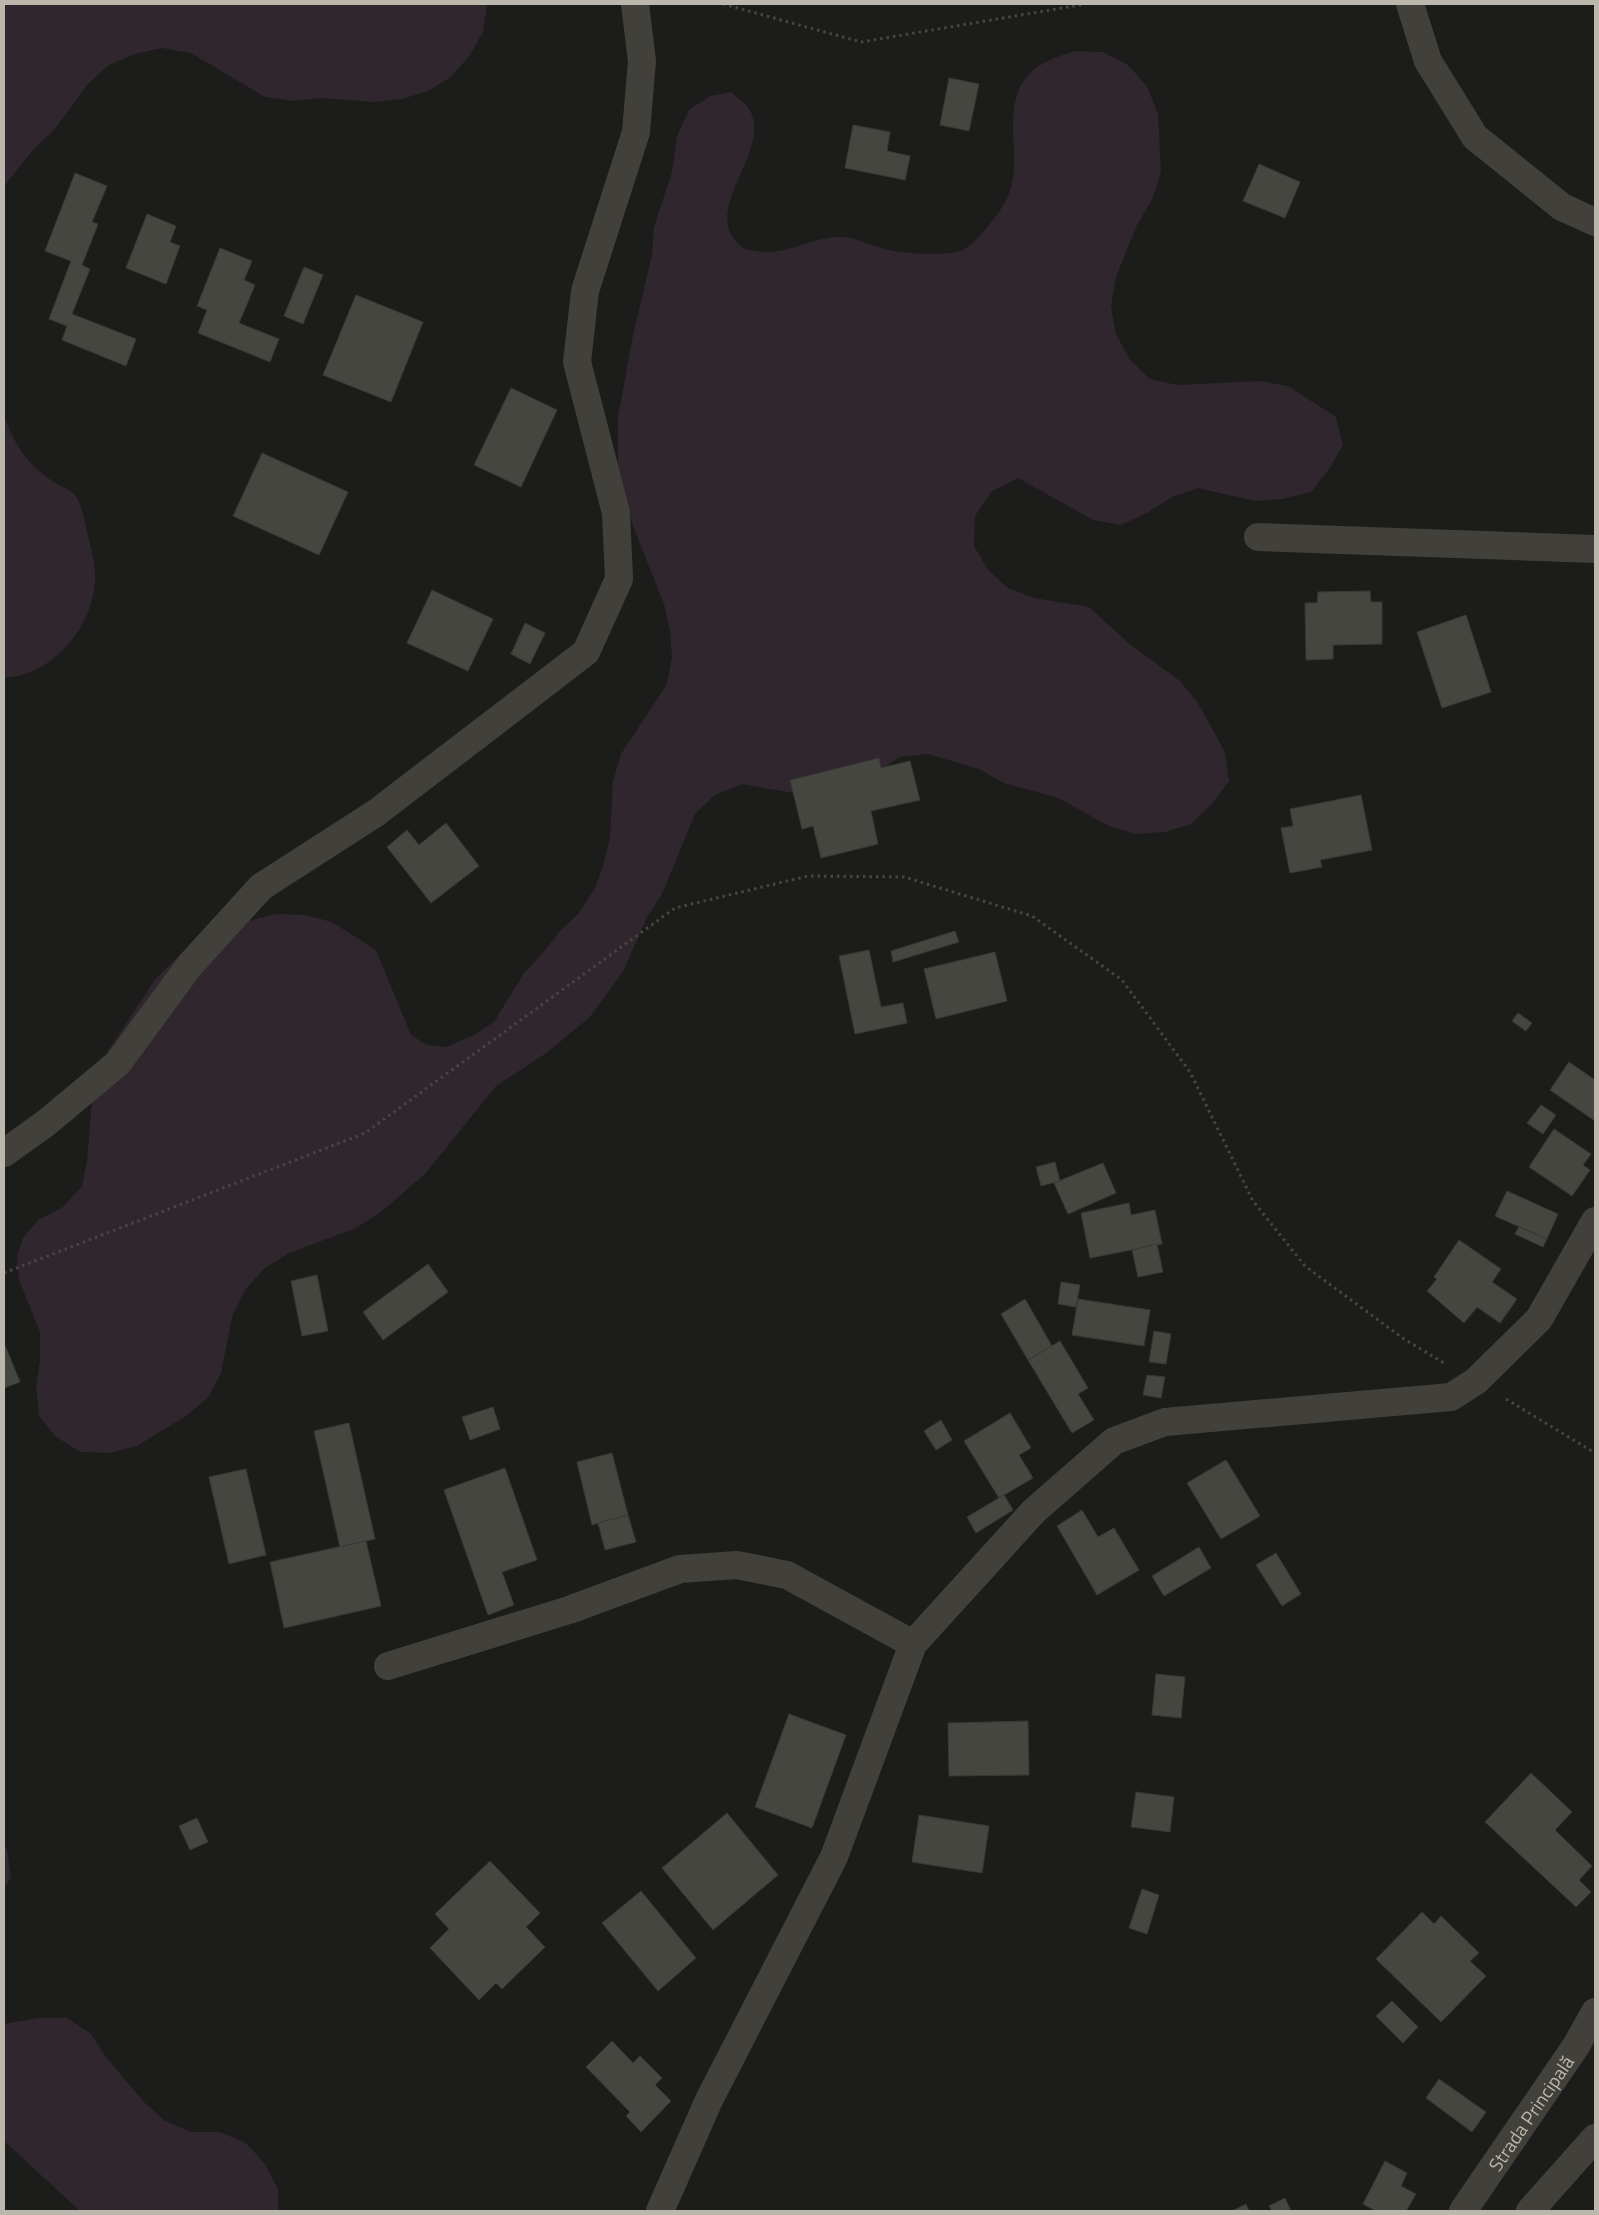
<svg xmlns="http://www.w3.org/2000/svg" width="1599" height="2215" viewBox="0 0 1599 2215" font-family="'Titillium Web',sans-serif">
<rect width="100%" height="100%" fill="#1c1c1a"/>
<g fill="#30262e">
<path d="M 4,4 L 487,4 L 483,32 L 470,55 L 451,77 L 428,91 L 402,99 L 375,102 L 320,98 L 294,101 L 265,97 L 191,53 L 162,48 L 135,54 L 109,65 L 88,84 L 54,130 L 33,150 L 4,186 Z"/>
<path d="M 1075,51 L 1103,52 L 1128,65 L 1147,86 L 1158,114 L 1161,172 L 1152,200 L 1137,225 L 1116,277 L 1111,306 L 1116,334 L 1130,360 L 1150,379 L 1177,385 L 1261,381 L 1288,386 L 1336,417 L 1343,445 L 1329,469 L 1311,492 L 1283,499 L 1255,501 L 1198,488 L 1172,497 L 1147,513 L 1121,525 L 1093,520 L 1018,478 L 992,491 L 975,516 L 974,546 L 988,570 L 1008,588 L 1034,598 L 1089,607 L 1133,647 L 1179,680 L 1198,703 L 1225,752 L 1229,781 L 1212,804 L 1191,824 L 1165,832 L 1135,834 L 1109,826 L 1058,798 L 1004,783 L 979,769 L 928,754 L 899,757 L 876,774 L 827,799 L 742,784 L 715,795 L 695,814 L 662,894 L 647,917 L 624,970 L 589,1018 L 545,1054 L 496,1086 L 425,1174 L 381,1212 L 356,1228 L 289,1253 L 264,1269 L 245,1290 L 232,1317 L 221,1373 L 208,1398 L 186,1416 L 137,1446 L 109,1453 L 80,1452 L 55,1436 L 39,1416 L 36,1387 L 40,1360 L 40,1332 L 19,1280 L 17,1256 L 23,1238 L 38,1220 L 63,1207 L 82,1186 L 87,1160 L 92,1102 L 98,1076 L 108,1051 L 154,981 L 174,960 L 195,942 L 248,921 L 276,914 L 305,915 L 332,922 L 376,950 L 411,1035 L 427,1045 L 446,1047 L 472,1036 L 494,1022 L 524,973 L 543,953 L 560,931 L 579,913 L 595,888 L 604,863 L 610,837 L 613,781 L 621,754 L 667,684 L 672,657 L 670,631 L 664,604 L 633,526 L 618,472 L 618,417 L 633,335 L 652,255 L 654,227 L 672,172 L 677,136 L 689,110 L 710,96 L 731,92 C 735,96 741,100 745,104 C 782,144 694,210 742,247 C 746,250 752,250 757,251 C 788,256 808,238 837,237 C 859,237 862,243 881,248 C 901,254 944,257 963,250 C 972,246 982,233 988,226 C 999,213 1008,201 1012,184 C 1016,165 1013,146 1013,127 C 1013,79 1031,64 1075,51 Z"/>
<path d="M 4,415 C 14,444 26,463 52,481 C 59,486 70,489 75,495 C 82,504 85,524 88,535 C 91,549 96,566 95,581 C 92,628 53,675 4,678 Z"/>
<path d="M 4,1845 L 7,1849 L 11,1877 L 4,1888 Z"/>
<path d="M 38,2018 L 67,2018 L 91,2034 L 106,2057 L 144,2102 L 165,2121 L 191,2132 L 220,2132 L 246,2143 L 265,2164 L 278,2189 L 278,2211 L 80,2211 L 4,2141 L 4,2024 Z"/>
</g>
<g fill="#464641" stroke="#383834">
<path d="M 949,78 L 979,84 L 969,131 L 940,125 Z"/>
<path d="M 853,125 L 890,132 L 887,151 L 910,156 L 905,180 L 845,168 Z"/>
<path d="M 1259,164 L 1300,182 L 1285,218 L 1243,201 Z"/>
<path d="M 75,173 L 107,186 L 92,222 L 98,224 L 82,265 L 90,269 L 72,314 L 136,339 L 126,366 L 62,340 L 67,326 L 49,319 L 71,261 L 45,251 Z"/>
<path d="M 147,214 L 176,226 L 170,242 L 180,246 L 166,284 L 126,268 Z"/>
<path d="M 220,248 L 252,261 L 244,280 L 255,285 L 239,323 L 279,339 L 270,362 L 198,333 L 207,310 L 197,306 Z"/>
<path d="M 304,267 L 323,275 L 303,324 L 284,316 Z"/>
<path d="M 356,295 L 423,322 L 391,402 L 323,375 Z"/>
<path d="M 511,388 L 557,410 L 521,487 L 474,465 Z"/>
<path d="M 262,453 L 348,492 L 319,555 L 233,516 Z"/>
<path d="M 432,590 L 493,619 L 468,671 L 407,643 Z"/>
<path d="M 1370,591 L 1371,602 L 1382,602 L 1382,644 L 1333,645 L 1333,659 L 1306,660 L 1305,603 L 1317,603 L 1318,592 Z"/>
<path d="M 1466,615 L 1491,692 L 1442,708 L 1417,632 Z"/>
<path d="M 525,623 L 545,633 L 530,664 L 511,654 Z"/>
<path d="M 879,758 L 881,768 L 910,761 L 920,800 L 871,811 L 878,844 L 821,858 L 813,826 L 802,829 L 790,780 Z"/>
<path d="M 1361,795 L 1372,850 L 1320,860 L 1322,867 L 1290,873 L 1281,828 L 1293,826 L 1290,809 Z"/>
<path d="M 446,823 L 479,866 L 431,903 L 387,847 L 407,830 L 419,845 Z"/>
<path d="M 955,931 L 959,942 L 893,962 L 891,951 Z"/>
<path d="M 869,950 L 881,1007 L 903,1003 L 907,1023 L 855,1034 L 839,956 Z"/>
<path d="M 995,952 L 1007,1001 L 936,1019 L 924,969 Z"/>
<path d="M 1518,1013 L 1532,1023 L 1526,1031 L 1512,1021 Z"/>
<path d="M 1569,1062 L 1595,1080 L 1595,1121 L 1550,1090 Z"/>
<path d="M 1541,1105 L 1556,1115 L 1543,1134 L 1527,1123 Z"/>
<path d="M 1554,1129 L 1591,1154 L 1583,1165 L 1590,1170 L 1572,1196 L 1529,1167 Z"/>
<path d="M 1055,1162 L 1060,1181 L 1041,1186 L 1036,1167 Z"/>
<path d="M 1103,1163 L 1116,1193 L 1068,1214 L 1054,1183 Z"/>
<path d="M 1507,1191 L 1558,1214 L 1547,1239 L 1495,1216 Z"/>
<path d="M 1129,1203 L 1131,1215 L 1155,1210 L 1162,1244 L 1090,1258 L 1081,1213 Z"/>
<path d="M 1519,1227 L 1547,1239 L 1543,1247 L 1515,1234 Z"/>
<path d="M 1459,1240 L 1501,1269 L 1492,1282 L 1517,1299 L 1500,1323 L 1477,1307 L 1464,1323 L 1427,1291 L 1437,1279 L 1434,1277 Z"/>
<path d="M 1157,1244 L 1163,1272 L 1138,1277 L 1132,1250 Z"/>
<path d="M 428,1264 L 448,1292 L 383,1340 L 363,1312 Z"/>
<path d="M 317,1275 L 328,1331 L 302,1336 L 291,1281 Z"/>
<path d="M 1061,1282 L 1080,1285 L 1076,1307 L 1058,1304 Z"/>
<path d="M 1025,1299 L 1052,1346 L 1028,1360 L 1001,1314 Z"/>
<path d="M 1078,1299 L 1150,1310 L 1144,1346 L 1072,1335 Z"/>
<path d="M 1154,1331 L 1171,1334 L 1166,1364 L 1149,1362 Z"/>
<path d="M 1060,1341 L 1088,1388 L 1078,1394 L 1094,1420 L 1072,1433 L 1028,1360 Z"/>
<path d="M 4,1343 L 20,1382 L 4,1388 Z"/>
<path d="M 1147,1375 L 1165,1377 L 1161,1398 L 1143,1395 Z"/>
<path d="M 493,1407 L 500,1429 L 470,1440 L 462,1417 Z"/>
<path d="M 1010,1413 L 1031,1448 L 1019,1455 L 1033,1478 L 999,1498 L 964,1441 Z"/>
<path d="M 941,1420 L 952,1440 L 936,1450 L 924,1431 Z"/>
<path d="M 349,1423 L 375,1539 L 340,1547 L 314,1431 Z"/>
<path d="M 612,1453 L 628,1515 L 592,1525 L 577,1462 Z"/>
<path d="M 1226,1460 L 1260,1516 L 1221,1539 L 1187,1483 Z"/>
<path d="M 505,1468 L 537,1560 L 502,1572 L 514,1605 L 488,1615 L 444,1490 Z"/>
<path d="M 246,1469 L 266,1555 L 229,1564 L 209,1477 Z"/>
<path d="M 1004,1495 L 1013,1510 L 976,1533 L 967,1517 Z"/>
<path d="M 1082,1510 L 1098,1537 L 1114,1528 L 1139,1570 L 1097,1595 L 1057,1526 Z"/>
<path d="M 628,1515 L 636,1542 L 605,1550 L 598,1523 Z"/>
<path d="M 366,1541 L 381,1606 L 284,1628 L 270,1562 Z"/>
<path d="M 1199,1547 L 1211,1568 L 1164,1596 L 1152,1576 Z"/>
<path d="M 1276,1553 L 1301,1594 L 1282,1606 L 1256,1565 Z"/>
<path d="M 1156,1674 L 1185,1677 L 1181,1718 L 1152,1715 Z"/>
<path d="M 789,1714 L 846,1735 L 812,1828 L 755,1807 Z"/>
<path d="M 1028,1721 L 1029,1775 L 949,1776 L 948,1723 Z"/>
<path d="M 1531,1773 L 1572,1812 L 1555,1830 L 1592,1866 L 1579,1880 L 1591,1892 L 1576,1907 L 1485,1822 Z"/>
<path d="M 1136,1792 L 1174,1797 L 1170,1832 L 1131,1827 Z"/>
<path d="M 727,1813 L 778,1875 L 713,1930 L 662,1868 Z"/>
<path d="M 919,1815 L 989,1826 L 982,1873 L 912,1862 Z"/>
<path d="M 197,1818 L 208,1842 L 190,1850 L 179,1826 Z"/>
<path d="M 490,1861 L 540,1913 L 526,1927 L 545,1947 L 502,1989 L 496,1983 L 479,2000 L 430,1948 L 449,1929 L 435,1914 Z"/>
<path d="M 1142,1889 L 1159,1895 L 1147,1934 L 1129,1928 Z"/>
<path d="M 641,1891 L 696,1958 L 658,1991 L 602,1923 Z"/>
<path d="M 1422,1912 L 1434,1924 L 1441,1916 L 1479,1953 L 1470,1961 L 1486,1976 L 1441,2022 L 1376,1959 Z"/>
<path d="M 1392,2001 L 1418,2027 L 1403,2043 L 1376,2016 Z"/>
<path d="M 612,2041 L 633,2063 L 640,2056 L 662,2078 L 655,2085 L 671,2101 L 641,2132 L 626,2116 L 630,2112 L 586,2067 Z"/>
<path d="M 1439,2079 L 1486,2112 L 1472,2132 L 1426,2098 Z"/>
<path d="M 1385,2161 L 1407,2173 L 1401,2186 L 1416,2194 L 1406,2211 L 1376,2211 L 1363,2204 Z"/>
<path d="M 1285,2198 L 1291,2211 L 1272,2211 L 1269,2206 Z"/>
<path d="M 1246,2204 L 1249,2211 L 1232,2211 Z"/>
</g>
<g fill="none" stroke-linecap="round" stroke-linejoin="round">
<g stroke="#484641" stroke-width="3" stroke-dasharray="2.5 4" stroke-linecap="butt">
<path d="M 723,4 L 861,42 L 1086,4"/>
<path d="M 4,1273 L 365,1133 L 675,908 L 808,876 L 904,877 L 1032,916 L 1122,980 L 1190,1072 L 1253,1201 L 1305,1266 L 1404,1339 L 1444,1363"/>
<path d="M 1506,1399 L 1595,1453"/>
</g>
<g stroke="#41403b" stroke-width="28">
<path d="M 1410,4 L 1428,61 L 1475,137 L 1562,207 L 1595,222"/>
<path d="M 1258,537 L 1595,549"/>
<path d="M 4,1153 L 46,1123 L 118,1063 L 190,965 L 261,887 L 376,813 L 586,652 L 619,579 L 616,513 L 577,362 L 585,291 L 636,132 L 642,61 L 635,4"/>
<path d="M 388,1666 L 569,1610 L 680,1569 L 737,1565 L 787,1575 L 913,1644"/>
<path d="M 660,2211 L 709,2100 L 834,1857 L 913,1644 L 1034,1511 L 1114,1441 L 1165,1422 L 1451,1397 L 1476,1381 L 1539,1319 L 1595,1221"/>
<path id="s1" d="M 1463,2211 L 1576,2046 L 1595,2012"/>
<path d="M 1530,2211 L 1595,2138"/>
</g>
</g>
<g text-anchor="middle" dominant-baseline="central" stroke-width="4" stroke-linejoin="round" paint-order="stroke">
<g font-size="19" fill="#bcb7ad" stroke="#171715">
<text stroke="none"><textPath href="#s1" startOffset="119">Strada Principală</textPath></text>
</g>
</g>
<rect width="1599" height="2215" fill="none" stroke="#bcb7ad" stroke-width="10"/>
</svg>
